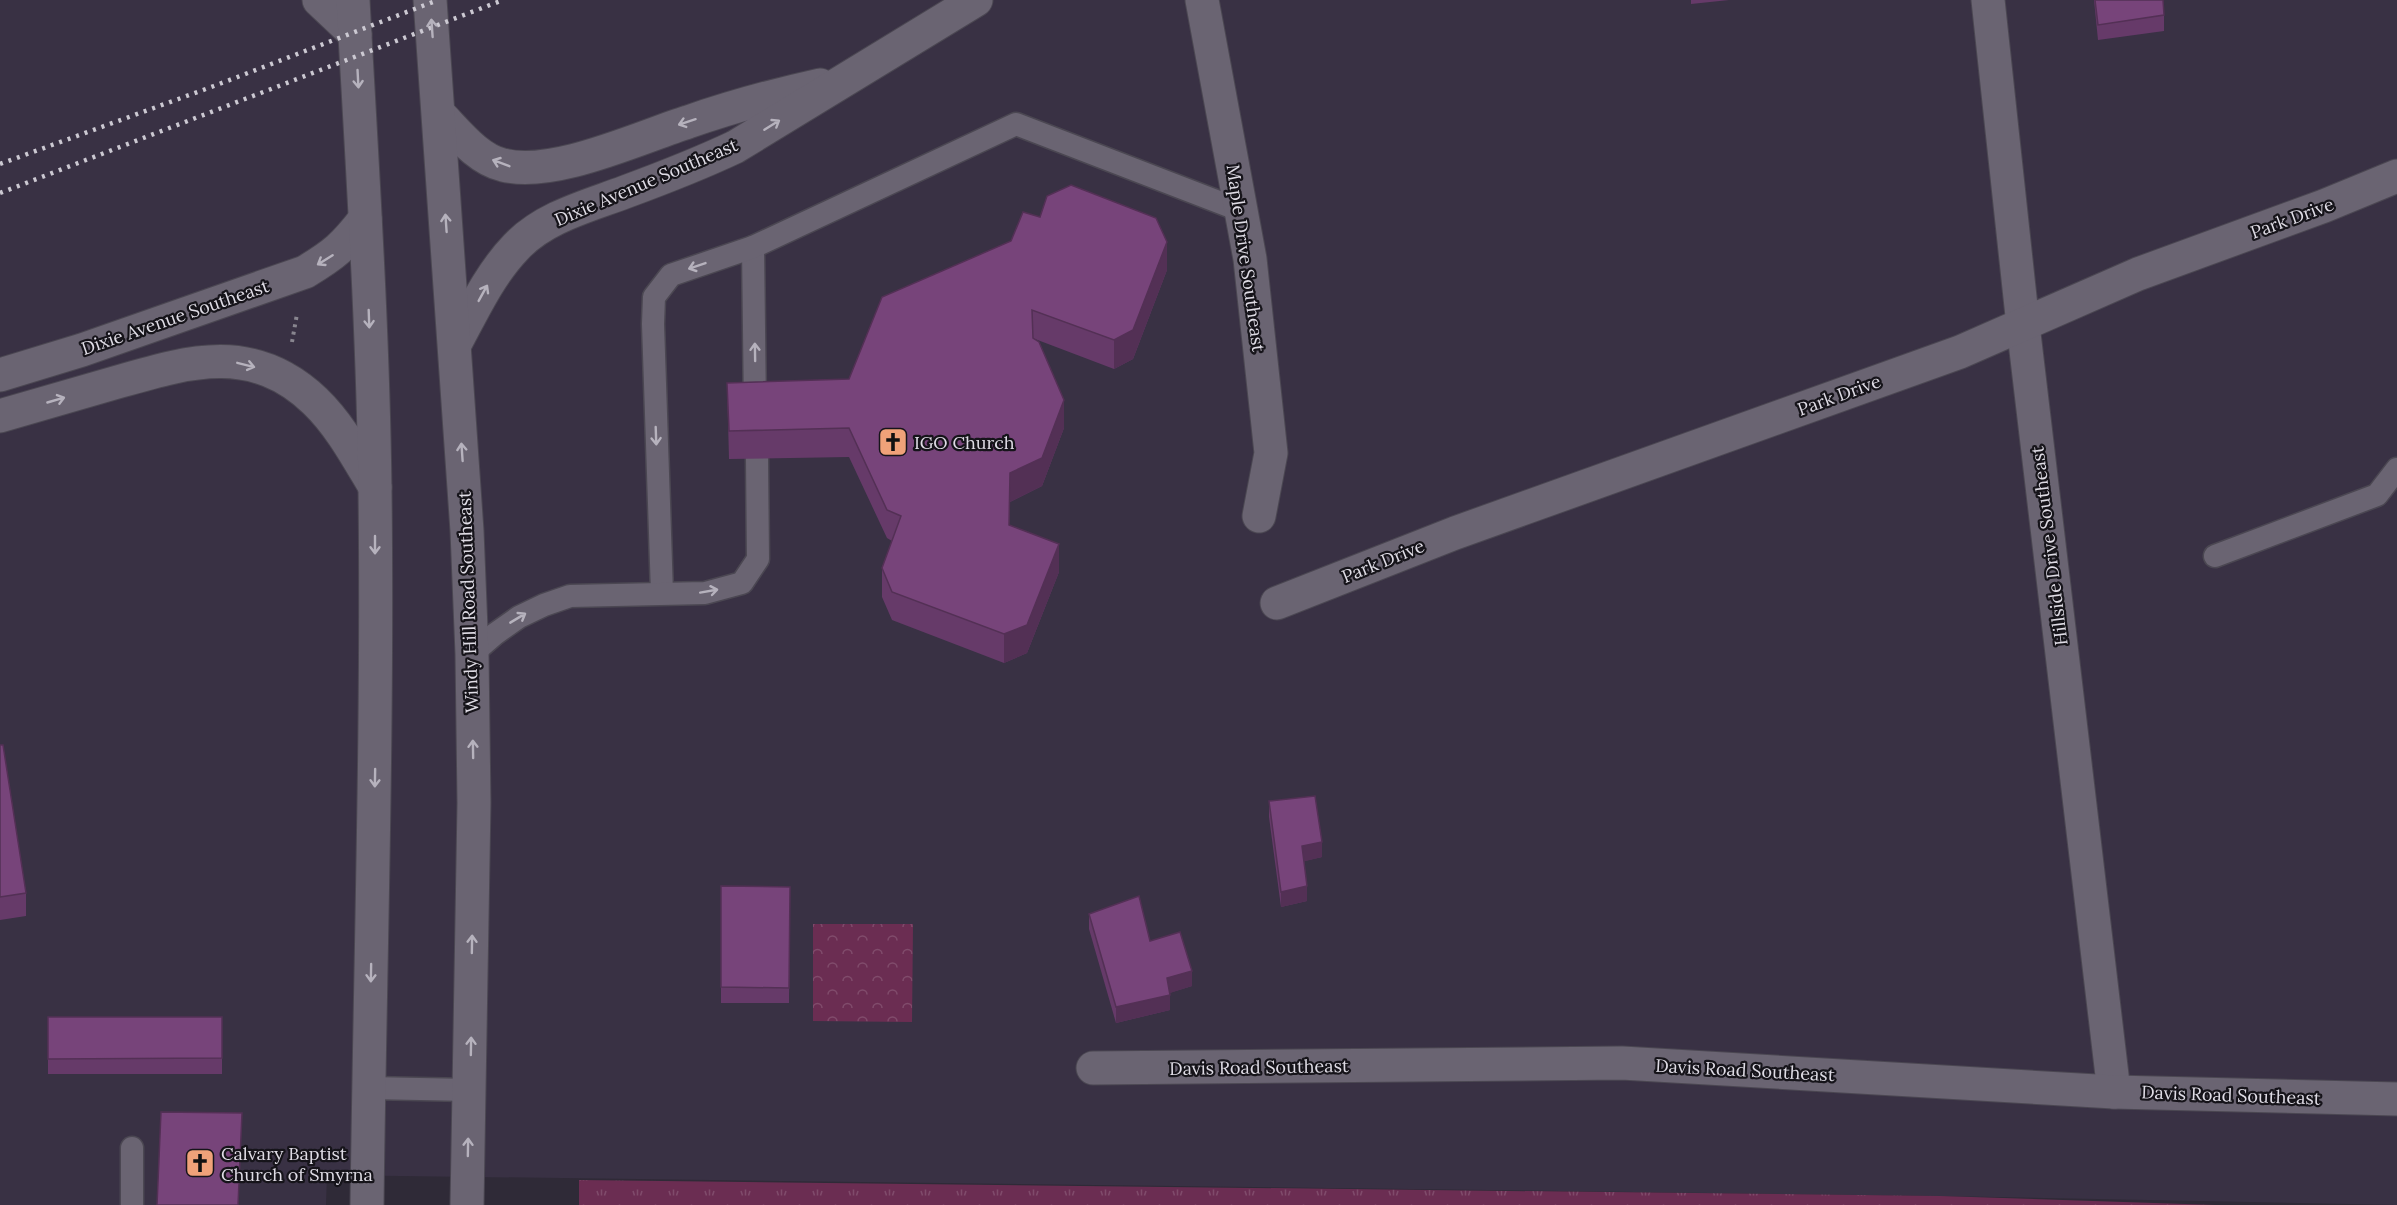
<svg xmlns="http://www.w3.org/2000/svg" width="2397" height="1205" viewBox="0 0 2397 1205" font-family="Lora,serif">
<defs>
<pattern id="grass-tufts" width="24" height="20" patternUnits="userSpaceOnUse" patternTransform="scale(1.5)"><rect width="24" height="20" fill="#6b2d52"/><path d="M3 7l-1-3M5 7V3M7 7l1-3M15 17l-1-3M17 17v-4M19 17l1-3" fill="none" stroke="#804b6b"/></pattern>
<pattern id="forest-crowns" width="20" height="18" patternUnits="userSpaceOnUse" patternTransform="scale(1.5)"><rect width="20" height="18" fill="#6b2d52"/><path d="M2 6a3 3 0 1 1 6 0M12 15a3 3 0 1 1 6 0" fill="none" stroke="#804b6b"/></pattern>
</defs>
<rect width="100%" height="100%" fill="#2f2a37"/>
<path fill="#393144" d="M 0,0 L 2397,0 L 2397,1205 L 1940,1196 L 327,1175 L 326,1205 L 0,1205 Z"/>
<path fill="url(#grass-tufts)" d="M 579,1180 L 1940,1196 L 2215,1205 L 579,1205 Z"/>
<path fill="url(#forest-crowns)" d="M 813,924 L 913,924 L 912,1022 L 813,1021 Z"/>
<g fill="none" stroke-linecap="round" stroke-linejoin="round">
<g stroke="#4b4752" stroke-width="25">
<g id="lane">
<path d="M 753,247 L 755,410"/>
<path d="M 2215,556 L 2377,495 L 2397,469"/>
<path d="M 662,593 L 653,324 L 654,297 L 671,275 L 753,247 L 1016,124 L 1242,211"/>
<path d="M 472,654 L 495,634 L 519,617 L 544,605 L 570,596 L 705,593 L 742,583 L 758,559 L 757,459"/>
<path d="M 369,1088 L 470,1090"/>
<path d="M 132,1205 L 132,1148"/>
</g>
</g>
<g stroke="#4b4752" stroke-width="35">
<g id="street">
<path d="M 1202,0 L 1250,259 L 1271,453 L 1259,516"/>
<path d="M 1988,0 L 2023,325 L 2114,1092"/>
<path d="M 439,114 C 457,132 477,159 503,165 C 553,178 638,138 688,122 C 731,107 775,95 820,85"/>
<path d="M 455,344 C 473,311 489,275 516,247 C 544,217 588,206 625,192 C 663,178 699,164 735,147 L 976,0"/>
<path d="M 0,375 L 82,350 L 305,272 C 335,254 344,246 365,219"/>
<path d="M 0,416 C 38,405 76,394 114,383 C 187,362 252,341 315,401 C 340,425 357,457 375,487"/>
<path d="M 1277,603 L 1455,533 L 1960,352 L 2138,274 L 2324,206 L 2397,176"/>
<path d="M 1093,1068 L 1622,1063 L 2114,1092 L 2397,1099"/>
</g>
</g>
<g stroke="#4b4752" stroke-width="35">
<g id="secondary">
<path d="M 319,0 L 355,34"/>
<path d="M 353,0 C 362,163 373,327 375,490 C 378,729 370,967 367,1205"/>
<path d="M 430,0 L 467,531 L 472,654 L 474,803 L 467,1205"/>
</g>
</g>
<path stroke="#88858f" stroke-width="4" stroke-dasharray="3 4.5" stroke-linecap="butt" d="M 292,342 L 297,314"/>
<use href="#lane" stroke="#6a6472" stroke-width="22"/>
<use href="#street" stroke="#6a6472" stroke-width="33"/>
<use href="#secondary" stroke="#6a6472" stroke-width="33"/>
<g stroke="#ccc9d2" stroke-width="4.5" stroke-dasharray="3 6" stroke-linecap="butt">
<path d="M 0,164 L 214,86 L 438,0"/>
<path d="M 0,193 L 503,0"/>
</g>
</g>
<g fill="#663a69">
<path d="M 1691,0 L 1729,0 L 1691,4 Z"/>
<path d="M 2094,0 L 2163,0 L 2164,15 L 2164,31 L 2098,40 Z"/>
<path d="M 1167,270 L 1133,359 L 1114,369 L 1035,339 L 1064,428 L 1042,486 L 1010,502 L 1009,525 L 1059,572 L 1027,653 L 1004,663 L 892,620 L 882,597 L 882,568 L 892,541 L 887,538 L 849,457 L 729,459 L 727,383 L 849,379 L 882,297 Z"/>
<path d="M 0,745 L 26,893 L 26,916 L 0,920 Z"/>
<path d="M 1269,801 L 1322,857 L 1304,861 L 1307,901 L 1281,907 L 1269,817 Z"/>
<path d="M 721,886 L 790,887 L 789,1003 L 721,1003 Z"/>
<path d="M 1089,914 L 1150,941 L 1192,986 L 1169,993 L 1170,1010 L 1116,1023 L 1089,929 Z"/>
<rect x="48" y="1017" width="174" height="57"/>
</g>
<g fill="#533055">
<path d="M 1167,242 L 1167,270 L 1133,359 L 1114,369 L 1114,340 Z"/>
<path d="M 1064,400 L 1064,428 L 1042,486 L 1010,502 L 1010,473 Z"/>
<path d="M 1059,544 L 1059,572 L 1027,653 L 1004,663 L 1004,634 Z"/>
<path d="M 1322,842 L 1322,857 L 1302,862 L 1302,846 Z"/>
<path d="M 1307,886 L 1307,901 L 1281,907 L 1281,892 Z"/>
<path d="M 1192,971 L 1192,986 L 1167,994 L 1167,978 Z"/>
<path d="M 1170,995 L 1170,1010 L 1116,1023 L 1116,1007 Z"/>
</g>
<g fill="#77447a" stroke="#533055" stroke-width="1.5">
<path d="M 2095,0 L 2163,0 L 2164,15 L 2098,25 Z"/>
<path d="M 1071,185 L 1156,218 L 1167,242 L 1133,330 L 1114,340 L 1032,310 L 1033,338 L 1039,342 L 1064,400 L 1042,458 L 1010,473 L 1009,525 L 1059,544 L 1027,625 L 1004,634 L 892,592 L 882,568 L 901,516 L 887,510 L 849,428 L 729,431 L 727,383 L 849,379 L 882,297 L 1011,241 L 1023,212 L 1040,217 L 1047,196 Z"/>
<path d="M 0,745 L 3,745 L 26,893 L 0,897 Z"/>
<path d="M 1315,796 L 1322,842 L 1302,846 L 1307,886 L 1281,892 L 1269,801 Z"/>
<path d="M 721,886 L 790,887 L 789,988 L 721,987 Z"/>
<path d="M 1139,896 L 1150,941 L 1180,932 L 1192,971 L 1167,978 L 1170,995 L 1116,1007 L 1089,914 Z"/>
<path d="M 48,1017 L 222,1017 L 222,1058 L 48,1059 Z"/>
<path d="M 161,1112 L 242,1113 L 238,1205 L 157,1205 Z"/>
</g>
<defs><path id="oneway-shaft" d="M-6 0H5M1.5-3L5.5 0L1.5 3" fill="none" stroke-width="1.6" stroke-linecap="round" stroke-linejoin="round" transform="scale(1.5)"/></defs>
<g stroke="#b6b2bd">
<use href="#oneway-shaft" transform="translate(432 28) rotate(-94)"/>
<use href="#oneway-shaft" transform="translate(358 79) rotate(87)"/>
<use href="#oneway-shaft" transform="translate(687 122) rotate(162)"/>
<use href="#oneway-shaft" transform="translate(772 125) rotate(-32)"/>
<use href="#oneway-shaft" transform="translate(501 163) rotate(-159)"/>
<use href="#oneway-shaft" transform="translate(446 223) rotate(-94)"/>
<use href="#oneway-shaft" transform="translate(325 260) rotate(148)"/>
<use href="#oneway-shaft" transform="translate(697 266) rotate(161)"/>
<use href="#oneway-shaft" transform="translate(483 293) rotate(-61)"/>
<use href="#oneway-shaft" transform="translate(369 319) rotate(88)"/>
<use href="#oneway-shaft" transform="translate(755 352) rotate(-91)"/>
<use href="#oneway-shaft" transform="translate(246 365) rotate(14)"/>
<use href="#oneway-shaft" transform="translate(56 400) rotate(-16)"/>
<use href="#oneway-shaft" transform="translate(656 436) rotate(88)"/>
<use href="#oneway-shaft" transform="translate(462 452) rotate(-94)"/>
<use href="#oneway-shaft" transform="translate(375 545) rotate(90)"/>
<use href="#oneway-shaft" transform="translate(709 591) rotate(-10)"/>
<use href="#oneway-shaft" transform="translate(518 618) rotate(-31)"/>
<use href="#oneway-shaft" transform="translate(473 749) rotate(-91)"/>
<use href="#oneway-shaft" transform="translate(375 778) rotate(91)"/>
<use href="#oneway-shaft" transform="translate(472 944) rotate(-89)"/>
<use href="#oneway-shaft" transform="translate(371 973) rotate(91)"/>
<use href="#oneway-shaft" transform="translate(471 1046) rotate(-89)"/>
<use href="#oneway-shaft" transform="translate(468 1147) rotate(-89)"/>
</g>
<defs>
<g id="church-square" transform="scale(1.5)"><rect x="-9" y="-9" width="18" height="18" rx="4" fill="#f0a279" stroke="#16141a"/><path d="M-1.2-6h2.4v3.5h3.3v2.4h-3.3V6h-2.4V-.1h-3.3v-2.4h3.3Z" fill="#111"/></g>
</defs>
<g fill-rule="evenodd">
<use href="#church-square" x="893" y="442"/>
<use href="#church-square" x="200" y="1163"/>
</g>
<g text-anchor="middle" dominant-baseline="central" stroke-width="4.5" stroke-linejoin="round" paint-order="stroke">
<g font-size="18" fill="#dfdce5" stroke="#16141a">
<text transform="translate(646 182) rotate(-23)">Dixie Avenue Southeast</text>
<text transform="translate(2292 218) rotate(-20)">Park Drive</text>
<text transform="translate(1246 258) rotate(82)">Maple Drive Southeast</text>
<text transform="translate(175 317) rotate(-19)">Dixie Avenue Southeast</text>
<text transform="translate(1839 395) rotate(-20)">Park Drive</text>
<text transform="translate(2049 546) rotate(-97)">Hillside Drive Southeast</text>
<text transform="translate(1383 561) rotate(-22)">Park Drive</text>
<text transform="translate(468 602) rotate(-92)">Windy Hill Road Southeast</text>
<text transform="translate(1259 1067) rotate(-1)">Davis Road Southeast</text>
<text transform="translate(1745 1070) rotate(3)">Davis Road Southeast</text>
<text transform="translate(2231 1095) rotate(2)">Davis Road Southeast</text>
</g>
<g font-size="18" fill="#dfdce5" stroke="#16141a" text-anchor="start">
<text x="914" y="442">IGO Church</text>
<text x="221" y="1153">Calvary Baptist<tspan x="221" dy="21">Church of Smyrna</tspan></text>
</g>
</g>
</svg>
